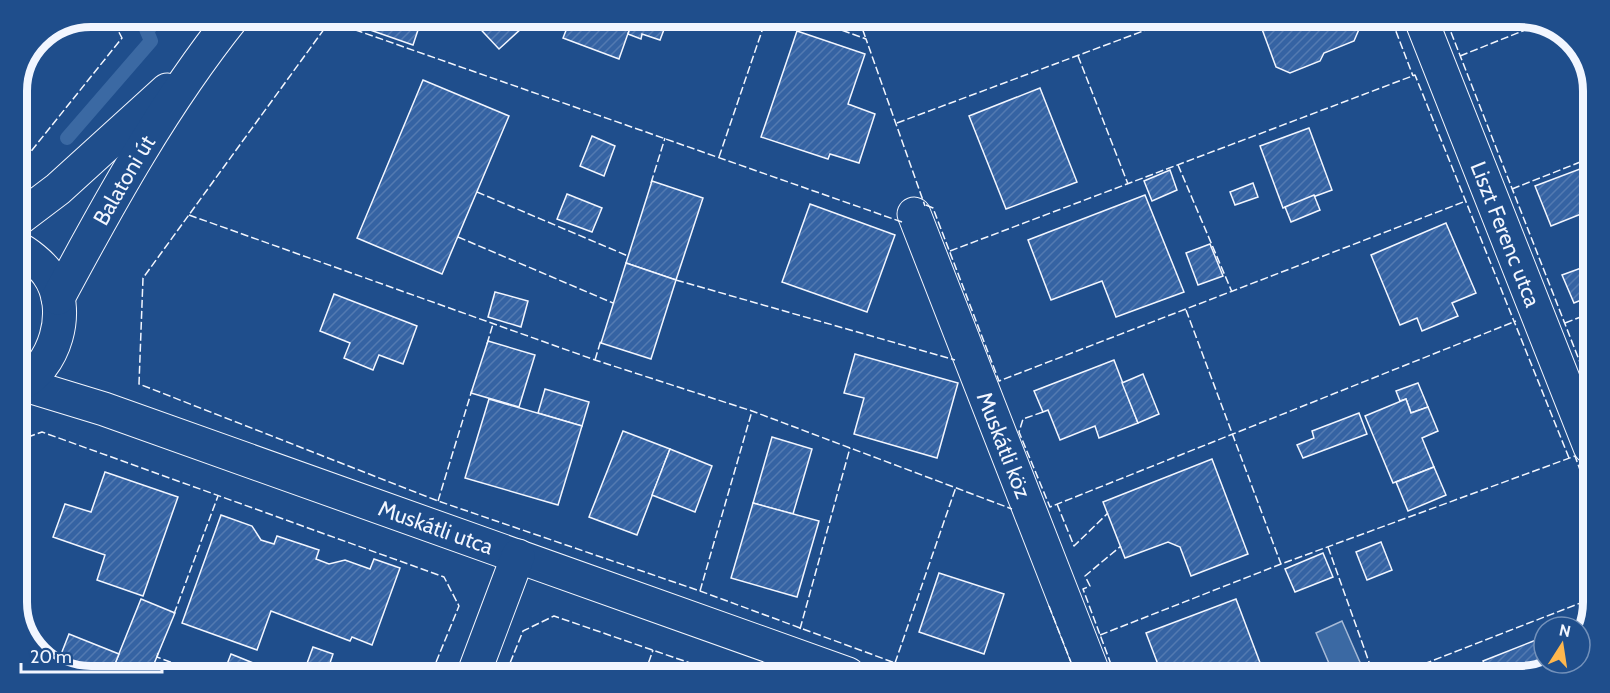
<svg xmlns="http://www.w3.org/2000/svg" width="1610" height="693" viewBox="0 0 1610 693" font-family="Cabin,sans-serif">
<defs>
<pattern id="grass-tufts" width="24" height="20" patternUnits="userSpaceOnUse" patternTransform="scale(1.5)"><rect width="24" height="20" fill="#245a82"/><path d="M3 7l-1-3M5 7V3M7 7l1-3M15 17l-1-3M17 17v-4M19 17l1-3" fill="none" stroke="#447295"/></pattern>
<pattern id="building-hatch" width="6" height="6" patternUnits="userSpaceOnUse" patternTransform="scale(1.5)"><rect width="6" height="6" fill="#3563a3"/><path d="M-1 1l2-2M0 6l6-6M5 7l2-2" fill="none" stroke="#537ab1"/></pattern>
</defs>
<rect width="100%" height="100%" fill="#1f4e8c"/>
<path fill="url(#grass-tufts)" stroke="#a8bbd7" stroke-width="1.5" d="M 17,291 C 31,307 28,329 17,346 Z"/>
<path fill="#3b69a3" stroke="#a8bbd7" stroke-width="1.5" d="M 1342,621 L 1366,676 L 1324,676 L 1323,673 L 1331,668 L 1316,633 Z"/>
<g fill="none" stroke-linecap="round" stroke-linejoin="round">
<g stroke="#3b69a3" stroke-width="14">
<path d="M 147,31 L 159,17"/>
<path d="M 67,138 L 151,41 L 141,17"/>
</g>
</g>
<g fill="url(#building-hatch)" stroke="#f2f6ff" stroke-width="1.5">
<path d="M 355,18 L 422,18 L 413,45 L 353,24 Z"/>
<path d="M 470,18 L 533,18 L 499,49 Z"/>
<path d="M 571,18 L 614,18 L 631,25 L 619,59 L 563,38 Z"/>
<path d="M 614,18 L 668,19 L 660,40 L 642,34 L 641,39 L 628,34 L 631,25 Z"/>
<path d="M 1259,21 L 1358,21 L 1360,27 L 1354,41 L 1324,53 L 1320,61 L 1290,73 L 1276,67 Z"/>
<path d="M 797,31 L 865,54 L 848,104 L 875,114 L 859,163 L 830,154 L 828,159 L 761,137 Z"/>
<path d="M 423,80 L 509,116 L 442,274 L 357,238 Z"/>
<path d="M 1040,88 L 1077,182 L 1006,209 L 969,116 Z"/>
<path d="M 1309,128 L 1332,190 L 1283,208 L 1260,146 Z"/>
<path d="M 592,136 L 615,146 L 604,176 L 580,166 Z"/>
<path d="M 1593,164 L 1592,227 L 1586,229 L 1581,214 L 1551,226 L 1535,186 Z"/>
<path d="M 1170,170 L 1177,190 L 1152,201 L 1144,181 Z"/>
<path d="M 652,181 L 703,198 L 676,280 L 626,263 Z"/>
<path d="M 1253,183 L 1258,197 L 1235,205 L 1230,192 Z"/>
<path d="M 567,194 L 602,208 L 592,232 L 557,219 Z"/>
<path d="M 1145,195 L 1184,292 L 1116,317 L 1102,281 L 1051,300 L 1028,240 Z"/>
<path d="M 1314,195 L 1320,210 L 1291,222 L 1285,207 Z"/>
<path d="M 810,204 L 895,235 L 867,312 L 782,282 Z"/>
<path d="M 1446,223 L 1476,293 L 1452,303 L 1458,316 L 1422,331 L 1417,318 L 1400,325 L 1371,255 Z"/>
<path d="M 1210,244 L 1223,276 L 1198,285 L 1186,253 Z"/>
<path d="M 626,263 L 676,280 L 651,359 L 601,343 Z"/>
<path d="M 1592,264 L 1591,296 L 1574,303 L 1562,275 Z"/>
<path d="M 495,292 L 528,301 L 521,327 L 488,317 Z"/>
<path d="M 334,294 L 417,326 L 403,364 L 379,355 L 373,370 L 344,358 L 350,343 L 320,331 Z"/>
<path d="M 488,341 L 535,355 L 519,407 L 471,393 Z"/>
<path d="M 855,354 L 958,383 L 937,458 L 854,434 L 864,398 L 844,393 Z"/>
<path d="M 1114,360 L 1138,423 L 1099,438 L 1095,426 L 1060,440 L 1048,410 L 1043,412 L 1034,391 Z"/>
<path d="M 1143,374 L 1159,414 L 1138,423 L 1122,383 Z"/>
<path d="M 1418,383 L 1428,407 L 1411,413 L 1406,399 L 1400,401 L 1396,391 Z"/>
<path d="M 545,389 L 589,402 L 582,426 L 538,413 Z"/>
<path d="M 489,399 L 582,426 L 558,505 L 465,478 Z"/>
<path d="M 1406,399 L 1411,413 L 1428,407 L 1438,431 L 1422,438 L 1434,467 L 1393,483 L 1365,416 Z"/>
<path d="M 1359,413 L 1367,434 L 1303,458 L 1297,445 L 1314,438 L 1312,431 Z"/>
<path d="M 623,431 L 670,449 L 637,535 L 589,517 Z"/>
<path d="M 772,437 L 812,449 L 793,514 L 753,503 Z"/>
<path d="M 670,449 L 712,466 L 695,512 L 652,495 Z"/>
<path d="M 1212,459 L 1248,554 L 1191,576 L 1180,547 L 1168,542 L 1125,558 L 1103,502 Z"/>
<path d="M 1434,467 L 1446,495 L 1408,511 L 1396,482 Z"/>
<path d="M 105,472 L 178,497 L 143,596 L 97,580 L 105,555 L 53,537 L 65,504 L 91,512 Z"/>
<path d="M 753,503 L 819,521 L 797,597 L 731,578 Z"/>
<path d="M 221,515 L 252,526 L 261,540 L 274,544 L 277,536 L 319,550 L 316,559 L 329,564 L 345,560 L 370,569 L 374,559 L 400,568 L 372,645 L 352,637 L 350,641 L 271,611 L 257,650 L 182,623 Z"/>
<path d="M 1381,542 L 1392,570 L 1367,580 L 1356,552 Z"/>
<path d="M 1323,553 L 1333,577 L 1295,592 L 1285,569 Z"/>
<path d="M 939,573 L 1004,594 L 984,654 L 919,632 Z"/>
<path d="M 141,599 L 175,613 L 151,671 L 112,671 Z"/>
<path d="M 1236,599 L 1265,676 L 1162,675 L 1146,633 Z"/>
<path d="M 1580,628 L 1585,634 L 1580,640 Z"/>
<path d="M 69,634 L 119,654 L 112,671 L 80,671 L 58,662 Z"/>
<path d="M 1536,640 L 1538,645 L 1544,642 L 1544,663 L 1561,664 L 1519,676 L 1460,676 L 1485,666 L 1483,661 Z"/>
<path d="M 313,647 L 333,654 L 327,672 L 305,669 Z"/>
<path d="M 231,654 L 273,671 L 273,672 L 224,672 Z"/>
</g>
<g fill="none" stroke-linecap="round" stroke-linejoin="round">
<g stroke="#f2f6ff" stroke-width="35">
<g id="street">
<path id="s1" d="M 1422,22 L 1590,447"/>
<path id="s2" d="M 914,214 L 1094,675"/>
<path id="s3" d="M 22,384 L 104,409 L 848,674"/>
<path d="M 474,673 L 518,556"/>
</g>
</g>
<g stroke="#f2f6ff" stroke-width="35">
<g id="primary">
<path d="M 17,220 L 58,189 L 167,90"/>
<path d="M 17,248 C 27,253 41,264 48,274 C 73,309 55,369 17,386"/>
<path id="s4" d="M 58,298 C 110,201 164,103 233,17"/>
</g>
</g>
<use href="#street" stroke="#1f4e8c" stroke-width="33"/>
<use href="#primary" stroke="#1f4e8c" stroke-width="33"/>
<g stroke="#f2f6ff" stroke-width="1.5" stroke-dasharray="8 3" stroke-linecap="butt">
<path d="M 811,19 L 866,39 L 925,206"/>
<path d="M 859,19 L 866,39"/>
<path d="M 1392,21 L 1413,76"/>
<path d="M 1447,22 L 1590,388"/>
<path d="M 1078,56 L 1128,184"/>
<path d="M 1460,56 L 1545,22"/>
<path d="M 897,123 L 1170,21"/>
<path d="M 719,157 L 766,19"/>
<path d="M 17,163 L 20,165 L 122,38 L 111,17"/>
<path d="M 1178,165 L 1232,292"/>
<path d="M 651,183 L 665,138"/>
<path d="M 1512,189 L 1593,157"/>
<path d="M 477,192 L 628,256"/>
<path d="M 926,205 L 933,208 L 999,381 L 1466,201"/>
<path d="M 189,215 L 595,360 L 752,411 L 1012,509"/>
<path d="M 902,222 L 330,21 L 143,278 L 139,384 L 438,501 L 700,591 L 925,674"/>
<path d="M 458,237 L 613,303"/>
<path d="M 950,251 L 1415,75 L 1569,458"/>
<path d="M 676,280 L 955,360"/>
<path d="M 1186,310 L 1281,564"/>
<path d="M 1565,323 L 1591,313"/>
<path d="M 487,344 L 493,324"/>
<path d="M 595,360 L 601,340"/>
<path d="M 1043,412 L 1023,419 L 1019,432 L 1050,507 L 1516,321"/>
<path d="M 17,441 L 42,432 L 444,577 L 459,606 L 432,672"/>
<path d="M 438,501 L 472,390"/>
<path d="M 1057,504 L 1074,546 L 1108,513"/>
<path d="M 1328,547 L 1374,676"/>
<path d="M 700,591 L 752,411"/>
<path d="M 1049,606 L 1076,675"/>
<path d="M 174,614 L 218,496"/>
<path d="M 800,629 L 850,448"/>
<path d="M 1100,635 L 1281,564 L 1575,456 L 1589,495"/>
<path d="M 158,653 L 157,657 L 194,671"/>
<path d="M 45,657 L 62,664"/>
<path d="M 895,663 L 956,487"/>
<path d="M 506,673 L 523,631 L 554,616 L 719,673"/>
<path d="M 645,673 L 653,650"/>
<path d="M 1115,675 L 1083,589 L 1090,586 L 1085,576 L 1121,546"/>
<path d="M 1393,676 L 1588,600"/>
</g>
</g>
<g text-anchor="middle" dominant-baseline="central" stroke-width="4.5" stroke-linejoin="round" paint-order="stroke">
<g font-size="22" fill="#f2f6ff" stroke="#1f4e8c">
<text stroke="none"><textPath href="#s4" startOffset="135">Balatoni út</textPath></text>
<text stroke="none"><textPath href="#s1" startOffset="228">Liszt Ferenc utca</textPath></text>
<text stroke="none"><textPath href="#s2" startOffset="248">Muskátli köz</textPath></text>
<text stroke="none"><textPath href="#s3" startOffset="438">Muskátli utca</textPath></text>
</g>
</g>
<path d="M0 0H1610V693H0ZM91 27H1519A64 64 0 0 1 1583 91V602A64 64 0 0 1 1519 666H91A64 64 0 0 1 27 602V91A64 64 0 0 1 91 27Z" fill="#1f4e8c" fill-rule="evenodd"/>
<path fill="none" stroke="#f2f6ff" stroke-width="8" d="M91 27H1519A64 64 0 0 1 1583 91V602A64 64 0 0 1 1519 666H91A64 64 0 0 1 27 602V91A64 64 0 0 1 91 27Z"/>
<g transform="translate(1562 645) rotate(12)"><circle r="28" fill="#1f4e8c" stroke="#7391ba" stroke-width="1.5"/>
<path d="M0-4.5L10 22L0 15L-10 22Z" fill="#ffb74d"/>
<text y="-9" font-size="16" font-weight="bold" text-anchor="middle" fill="#f2f6ff">N</text>
</g>
<path d="M21 663v9h141v-9" fill="none" stroke="#f2f6ff" stroke-width="3"/>
<text x="30" y="663" font-size="18" fill="#f2f6ff" stroke="#1f4e8c" stroke-width="4.5" paint-order="stroke">20 m</text>
</svg>
